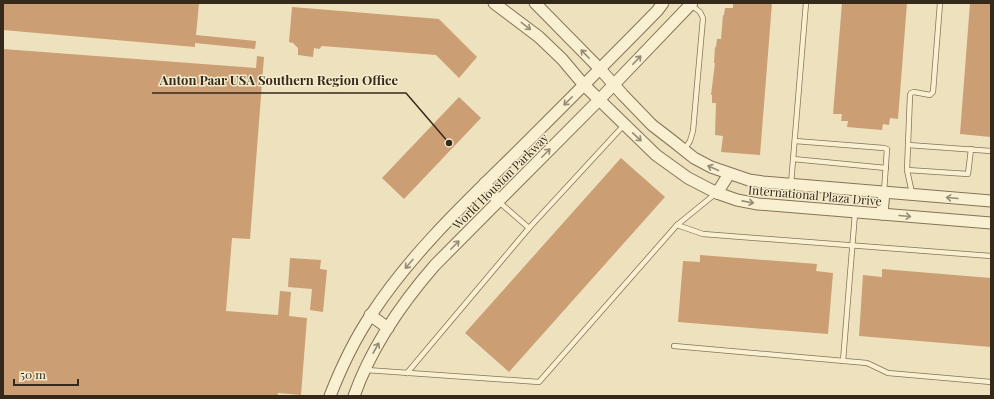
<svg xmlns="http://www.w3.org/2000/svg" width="994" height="399" viewBox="0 0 994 399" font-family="'Playfair Display',serif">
<rect width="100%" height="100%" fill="#eee2be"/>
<g fill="#cc9e73">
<path d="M 3,3 L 199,3 L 196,35 L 256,41 L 255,49 L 195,43 L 195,47 L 3,30 Z"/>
<path d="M 733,3 L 772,3 L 760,155 L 721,152 L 723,136 L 715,135 L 716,103 L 712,103 L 712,95 L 711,95 L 715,63 L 714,63 L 715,47 L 716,47 L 717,39 L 721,39 L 723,15 L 724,15 L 725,8 L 733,8 Z"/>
<path d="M 842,3 L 907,3 L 898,119 L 890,118 L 889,125 L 883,124 L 882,130 L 847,127 L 848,121 L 841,121 L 842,114 L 833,114 Z"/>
<path d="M 970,3 L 991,3 L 991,137 L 960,134 Z"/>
<path d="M 292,7 L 439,19 L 477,57 L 459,78 L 436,55 L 322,46 L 319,49 L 314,48 L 313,57 L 298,55 L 298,48 L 293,43 L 289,42 Z"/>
<path d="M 3,49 L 256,68 L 257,56 L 264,57 L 250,239 L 232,238 L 226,311 L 278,315 L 280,291 L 291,292 L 289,316 L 307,318 L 301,395 L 278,393 L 278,396 L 3,396 Z"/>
<path d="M 459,97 L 481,118 L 404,199 L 382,178 Z"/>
<path d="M 621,158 L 665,197 L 509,372 L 465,333 Z"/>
<path d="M 700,255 L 817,264 L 816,271 L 833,273 L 828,334 L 678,322 L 683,261 L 700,262 Z"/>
<path d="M 290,258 L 321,260 L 320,269 L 327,270 L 323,312 L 310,310 L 312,289 L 288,287 Z"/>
<path d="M 882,269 L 991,278 L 991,347 L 859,336 L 863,275 L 882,277 Z"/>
</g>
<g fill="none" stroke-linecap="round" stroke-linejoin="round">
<g stroke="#867357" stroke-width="6">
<g id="service">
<path d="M 795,141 L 884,148 L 887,149 L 884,192"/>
<path d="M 908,145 L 910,95 L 911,93 L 914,92 L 930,95 L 933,92 L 940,3"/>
<path d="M 684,150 L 690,141 L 693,131 L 703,18 L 700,12 L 691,5"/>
<path d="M 793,159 L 886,168"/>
<path d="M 907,170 L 968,174 L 971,149"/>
<path d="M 791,184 L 806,3"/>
<path d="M 912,193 L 907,170 L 908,145 L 991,151"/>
<path d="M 715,194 L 677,225 L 703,234 L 991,256"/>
<path d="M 499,202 L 529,228"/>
<path d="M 674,346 L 867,363 L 888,373 L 991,382"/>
<path d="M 843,361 L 855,213"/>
<path d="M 366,370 L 539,382 L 677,225"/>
<path d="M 407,373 L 529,228 L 624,125"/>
</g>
</g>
<g stroke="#867357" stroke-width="13">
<g id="tertiary">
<path d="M 494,3 L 539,37 L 562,59 L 584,85 L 656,155 L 688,178 L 717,193 L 737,200 L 758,204 L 991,223"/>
<path d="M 535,3 L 600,69 L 623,95 L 652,125 L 674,142 L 694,158 L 711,167 L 749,180 L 763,182 L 991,201"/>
<path d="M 485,183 L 498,201"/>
<path d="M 717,193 L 729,174"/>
<path d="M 882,214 L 884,192"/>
<path d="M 370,315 L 388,328"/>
<path d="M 330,396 C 341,368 354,340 371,315 C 410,255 463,205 514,155 C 562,107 610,59 657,11 L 663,3"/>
<path d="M 354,396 C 371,348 401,304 435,265 L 599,100 L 692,3"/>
</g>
</g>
<use href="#service" stroke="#f9efd1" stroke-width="4.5"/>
<use href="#tertiary" stroke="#f9efd1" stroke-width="11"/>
</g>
<defs><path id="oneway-shaft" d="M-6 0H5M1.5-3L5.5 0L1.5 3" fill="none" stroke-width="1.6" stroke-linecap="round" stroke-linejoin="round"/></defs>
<g stroke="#978c76">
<use href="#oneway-shaft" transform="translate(526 26) rotate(38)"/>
<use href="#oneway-shaft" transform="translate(585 54) rotate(-134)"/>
<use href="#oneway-shaft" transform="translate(637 60) rotate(-46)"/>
<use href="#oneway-shaft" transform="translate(568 101) rotate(135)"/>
<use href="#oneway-shaft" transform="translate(637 137) rotate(43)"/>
<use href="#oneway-shaft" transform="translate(546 153) rotate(-45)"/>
<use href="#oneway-shaft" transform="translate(713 168) rotate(-156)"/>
<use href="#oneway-shaft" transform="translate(952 198) rotate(-175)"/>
<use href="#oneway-shaft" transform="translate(748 202) rotate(11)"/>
<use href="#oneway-shaft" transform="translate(905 216) rotate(5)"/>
<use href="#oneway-shaft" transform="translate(455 245) rotate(-45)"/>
<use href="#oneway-shaft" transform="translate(409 264) rotate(131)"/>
<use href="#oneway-shaft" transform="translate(376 348) rotate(-61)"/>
</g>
<g text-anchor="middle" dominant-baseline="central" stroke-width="3" stroke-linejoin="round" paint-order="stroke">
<g font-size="12" fill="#35291b" stroke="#f5eccd">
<text transform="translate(500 181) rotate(-45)">World Houston Parkway</text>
<text transform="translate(815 195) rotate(5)">International Plaza Drive</text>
</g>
</g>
<path fill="none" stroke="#35291b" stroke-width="1.5" d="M449 143L406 93H152"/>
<circle fill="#35291b" stroke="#f5eccd" stroke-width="1.5" cx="449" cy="143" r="4"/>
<g font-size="13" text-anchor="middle" font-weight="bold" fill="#35291b" stroke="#f5eccd" stroke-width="3" stroke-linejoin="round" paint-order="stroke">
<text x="279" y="85">Anton Paar USA Southern Region Office</text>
</g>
<rect width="994" height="399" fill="none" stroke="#35291b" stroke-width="8"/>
<path d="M14 379v6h64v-6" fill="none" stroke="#35291b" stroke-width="2"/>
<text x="20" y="379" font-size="12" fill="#35291b" stroke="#f5eccd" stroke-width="3" paint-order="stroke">50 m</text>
</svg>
